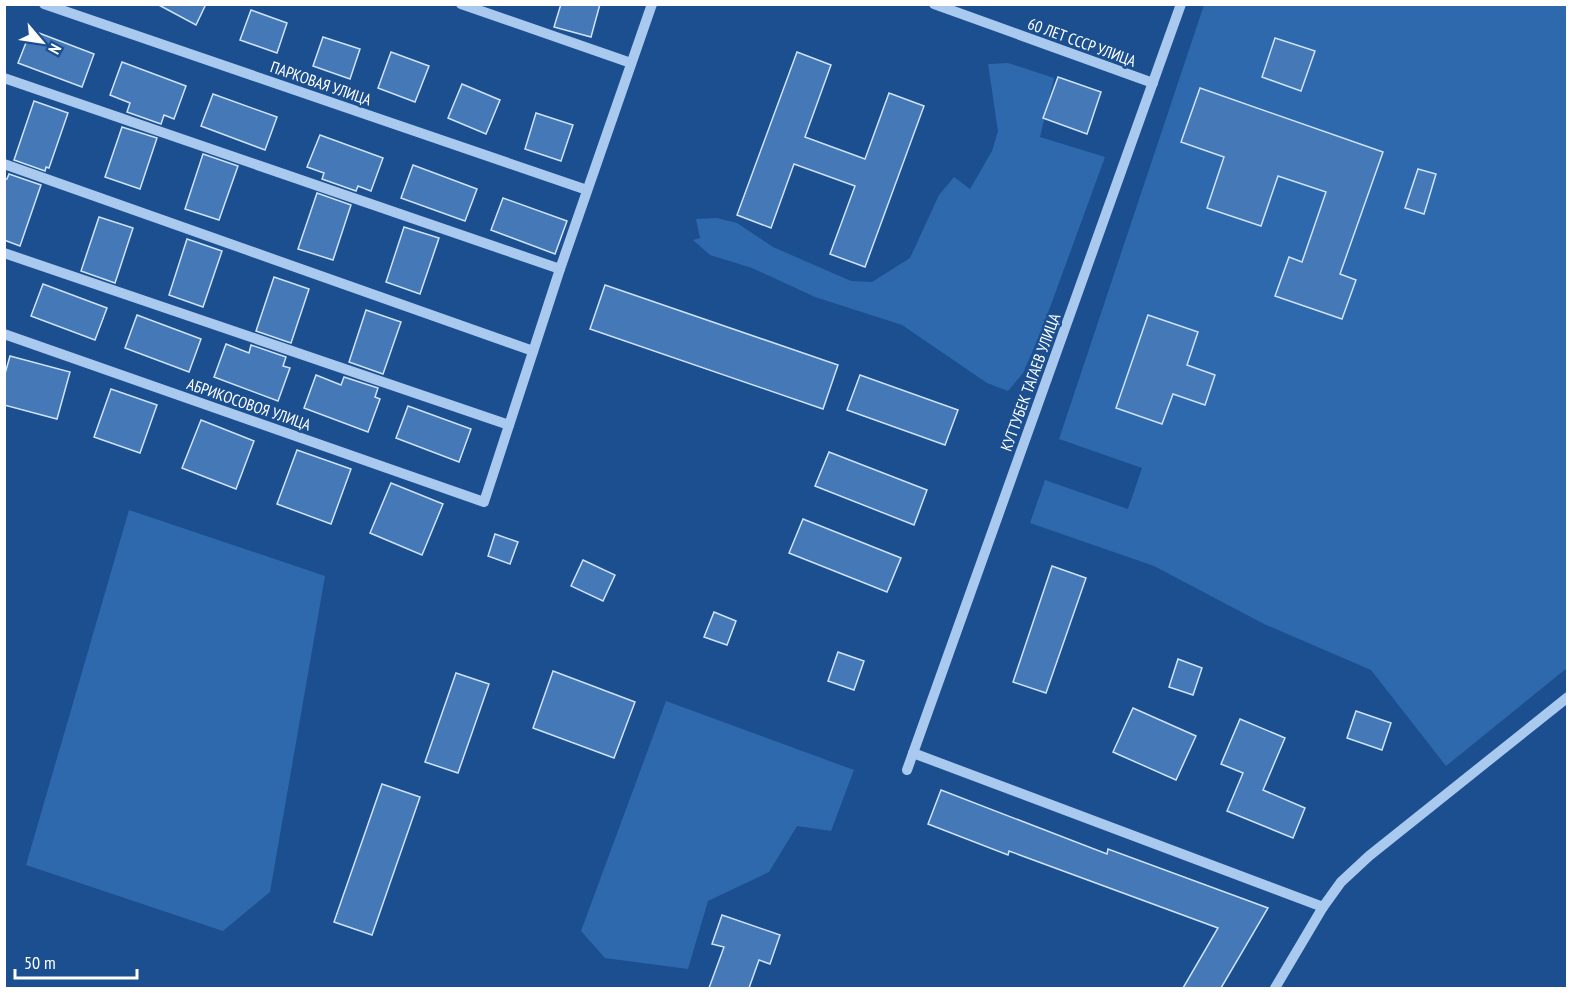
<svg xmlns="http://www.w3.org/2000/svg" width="1572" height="993" viewBox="0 0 1572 993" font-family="'PT Sans Narrow',sans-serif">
<rect width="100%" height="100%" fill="#1b4f8f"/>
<g fill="#2e69ad">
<path d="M 1204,5 L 1567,5 L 1567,668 L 1446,766 L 1371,670 L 1264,624 L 1154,566 L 1030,523 L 1045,480 L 1128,509 L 1142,468 L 1059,439 Z"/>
<path d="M 1008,63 L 1054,78 L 1040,137 L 1105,157 L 1041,332 L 1023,373 L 1008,391 L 987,383 L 902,325 L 815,297 L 752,268 L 710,255 L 693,240 L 700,238 L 696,219 L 717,218 L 737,223 L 773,247 L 851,281 L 872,282 L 910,258 L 939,195 L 954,177 L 970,189 L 992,151 L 998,131 L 988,64 Z"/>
<path d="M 129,510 L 325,576 L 270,892 L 223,931 L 26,865 Z"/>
<path d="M 666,701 L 854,770 L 831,831 L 797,826 L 769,872 L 708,901 L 688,969 L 605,958 L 581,931 Z"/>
</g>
<g fill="#4478b7" stroke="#cfe3fa" stroke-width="1.5">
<path d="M 157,4 L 206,4 L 196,25 Z"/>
<path d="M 561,4 L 600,4 L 591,37 L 554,27 Z"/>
<path d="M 251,10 L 287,23 L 277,53 L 240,40 Z"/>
<path d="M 31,30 L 94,54 L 82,87 L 18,63 Z"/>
<path d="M 323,37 L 360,49 L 350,79 L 313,66 Z"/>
<path d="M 1275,38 L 1315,51 L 1301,91 L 1262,77 Z"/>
<path d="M 391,52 L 429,66 L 415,102 L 378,88 Z"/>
<path d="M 797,52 L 831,65 L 805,137 L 865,159 L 889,93 L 924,106 L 865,267 L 830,254 L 855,186 L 794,164 L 771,228 L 737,215 Z"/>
<path d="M 122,62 L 186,86 L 174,119 L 164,115 L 161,124 L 127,112 L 130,103 L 110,95 Z"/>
<path d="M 1058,77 L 1101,92 L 1087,134 L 1043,118 Z"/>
<path d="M 462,84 L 500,100 L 486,134 L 448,118 Z"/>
<path d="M 1200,88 L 1383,152 L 1340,274 L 1356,280 L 1342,319 L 1275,296 L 1289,257 L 1302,262 L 1326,192 L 1278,176 L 1261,226 L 1207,208 L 1224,157 L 1181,142 Z"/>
<path d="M 213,94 L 277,117 L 265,150 L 201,126 Z"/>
<path d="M 34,101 L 68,113 L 49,168 L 46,167 L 45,171 L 14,160 Z"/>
<path d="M 536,113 L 573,125 L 561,161 L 525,149 Z"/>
<path d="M 122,127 L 157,138 L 140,189 L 105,177 Z"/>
<path d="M 320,135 L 383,158 L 371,191 L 358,186 L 356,191 L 322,179 L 324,173 L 307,167 Z"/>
<path d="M 203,154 L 238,166 L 219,220 L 185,209 Z"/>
<path d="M 413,165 L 477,189 L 465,221 L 401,198 Z"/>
<path d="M 1418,169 L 1436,174 L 1424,214 L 1405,208 Z"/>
<path d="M 9,174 L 41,185 L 20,246 L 4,240 L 4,179 L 7,179 Z"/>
<path d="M 317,193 L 351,205 L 333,260 L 298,249 Z"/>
<path d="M 503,198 L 567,221 L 555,254 L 491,230 Z"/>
<path d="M 99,217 L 133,228 L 115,283 L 81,271 Z"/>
<path d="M 404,227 L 439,238 L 420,294 L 386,282 Z"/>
<path d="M 187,239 L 222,251 L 203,307 L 169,295 Z"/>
<path d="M 274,277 L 309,289 L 291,343 L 256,331 Z"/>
<path d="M 43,284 L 107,308 L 95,340 L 31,316 Z"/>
<path d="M 605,285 L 838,365 L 823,409 L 590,329 Z"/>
<path d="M 366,310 L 401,322 L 383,374 L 349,362 Z"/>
<path d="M 137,315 L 201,339 L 189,372 L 125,348 Z"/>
<path d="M 1148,315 L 1198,332 L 1187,365 L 1215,375 L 1205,405 L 1173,394 L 1162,424 L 1116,408 Z"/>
<path d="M 226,344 L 249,353 L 251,345 L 286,357 L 283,366 L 290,368 L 278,401 L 214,377 Z"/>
<path d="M 10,356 L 70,372 L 57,419 L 4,405 L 4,377 Z"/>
<path d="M 316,375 L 341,385 L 344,377 L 378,388 L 375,397 L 380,399 L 368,432 L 304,408 Z"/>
<path d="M 860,375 L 958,410 L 945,445 L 847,410 Z"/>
<path d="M 111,389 L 157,405 L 140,453 L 94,437 Z"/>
<path d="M 408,406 L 471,429 L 459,462 L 396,438 Z"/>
<path d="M 201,420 L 254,441 L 236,489 L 182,468 Z"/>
<path d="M 297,450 L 351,469 L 331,524 L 277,504 Z"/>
<path d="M 829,452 L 927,490 L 914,525 L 815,486 Z"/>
<path d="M 391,483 L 443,504 L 422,555 L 370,533 Z"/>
<path d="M 803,519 L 901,558 L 887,592 L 789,553 Z"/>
<path d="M 495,534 L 518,542 L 510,564 L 488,556 Z"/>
<path d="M 583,560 L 615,575 L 603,601 L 571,586 Z"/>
<path d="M 1052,566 L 1086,578 L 1046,693 L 1013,682 Z"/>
<path d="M 714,612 L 736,621 L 727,645 L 704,637 Z"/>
<path d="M 838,652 L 864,661 L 854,690 L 828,681 Z"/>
<path d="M 1178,659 L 1202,668 L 1193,695 L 1169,687 Z"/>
<path d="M 553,671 L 635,702 L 614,758 L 533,728 Z"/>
<path d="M 456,673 L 489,684 L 458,773 L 425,762 Z"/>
<path d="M 1133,708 L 1196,736 L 1176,780 L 1113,752 Z"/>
<path d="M 1356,711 L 1391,723 L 1382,750 L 1347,738 Z"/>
<path d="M 1240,719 L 1285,738 L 1263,790 L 1305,808 L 1293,838 L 1227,811 L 1243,773 L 1221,764 Z"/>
<path d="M 382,784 L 420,797 L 372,935 L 334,922 Z"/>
<path d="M 941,790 L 1107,854 L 1108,849 L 1268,908 L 1221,988 L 1183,988 L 1218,928 L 1009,851 L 1008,855 L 928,824 Z"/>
<path d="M 722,915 L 780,935 L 770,964 L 759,960 L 749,988 L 709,988 L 724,947 L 712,944 Z"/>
</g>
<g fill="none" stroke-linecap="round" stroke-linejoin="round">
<g stroke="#a9c9ee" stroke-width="10">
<path d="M 44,4 L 587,190"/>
<path d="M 461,4 L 631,63"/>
<path d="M 934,4 L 1153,83"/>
<path d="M 4,78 L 560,269"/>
<path d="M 4,164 L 533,351"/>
<path d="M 4,253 L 509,425"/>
<path d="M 4,334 L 484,502 L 560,269 L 652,4"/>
<path d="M 913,753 L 1323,907"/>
<path d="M 907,770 L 1181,4"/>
<path d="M 1275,988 L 1323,907 L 1341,882 L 1369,856 L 1568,697"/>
</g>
</g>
<g text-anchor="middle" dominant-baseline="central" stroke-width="5" stroke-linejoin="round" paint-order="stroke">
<g font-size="16" fill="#fff" stroke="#1b4f8f">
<text transform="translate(1082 42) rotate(20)">60 ЛЕТ СССР УЛИЦА</text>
<text transform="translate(321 83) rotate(19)">ПАРКОВАЯ УЛИЦА</text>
<text transform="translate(1030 382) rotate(-70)">КУТТУБЕК ТАГАЕВ УЛИЦА</text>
<text transform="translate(249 404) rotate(19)">АБРИКОСОВОЯ УЛИЦА</text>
</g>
</g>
<rect width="1572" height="993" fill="none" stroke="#ffffff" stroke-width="12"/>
<g transform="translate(42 42) rotate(119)" stroke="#1b4f8f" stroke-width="4.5" paint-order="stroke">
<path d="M0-4.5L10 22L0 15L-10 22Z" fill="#ffffff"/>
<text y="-9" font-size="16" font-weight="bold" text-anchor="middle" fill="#ffffff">N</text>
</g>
<path d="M15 969v9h122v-9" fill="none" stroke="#ffffff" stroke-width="3"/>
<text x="24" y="969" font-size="18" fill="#ffffff" stroke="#1b4f8f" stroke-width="4.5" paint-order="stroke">50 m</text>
</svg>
